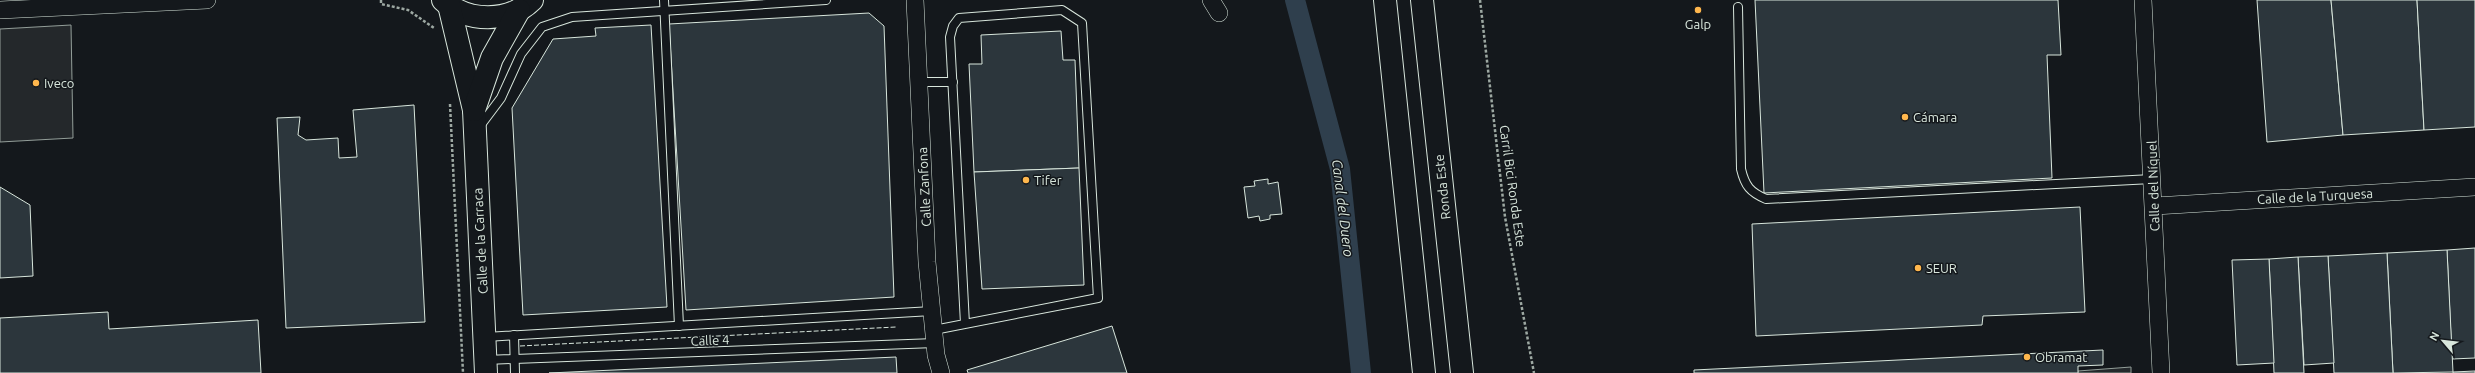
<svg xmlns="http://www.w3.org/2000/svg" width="2475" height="373" viewBox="0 0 2475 373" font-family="Ubuntu,sans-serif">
<rect width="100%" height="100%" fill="#14181c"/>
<g fill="#24282b" stroke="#939e99">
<path d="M 71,25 L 73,138 L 0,142 L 0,29 Z"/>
<path d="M 2131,367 L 2131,373 L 2078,373 L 2078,371 Z"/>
</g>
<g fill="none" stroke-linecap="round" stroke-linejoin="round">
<path stroke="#2f3f4d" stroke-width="20" d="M 1295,0 L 1340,169 L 1361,373"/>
</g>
<g fill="#2c363c" stroke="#d8e6dc">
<path d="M 1755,0 L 2058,0 L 2061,55 L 2047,55 L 2052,178 L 1764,193 Z"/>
<path d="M 2257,0 L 2331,0 L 2343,135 L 2267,142 Z"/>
<path d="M 2331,0 L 2417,0 L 2424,130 L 2343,135 Z"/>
<path d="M 2417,0 L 2475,0 L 2475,127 L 2424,130 Z"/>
<path d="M 869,13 L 884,26 L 894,297 L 686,310 L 669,24 Z"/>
<path d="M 651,25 L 667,307 L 523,315 L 512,108 L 553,39 L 596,36 L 595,28 Z"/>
<path d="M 1061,31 L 1063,60 L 1075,60 L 1079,168 L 974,172 L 969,64 L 982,64 L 981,35 Z"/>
<path d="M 414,105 L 425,322 L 286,328 L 277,118 L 300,117 L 298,135 L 306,140 L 338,138 L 339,158 L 357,157 L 353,110 Z"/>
<path d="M 1079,168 L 1084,285 L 982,289 L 974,172 Z"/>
<path d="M 1268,179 L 1268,184 L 1278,182 L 1282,214 L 1270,215 L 1270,219 L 1260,221 L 1259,216 L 1248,218 L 1244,187 L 1255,186 L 1254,181 Z"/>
<path d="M 0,187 L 30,205 L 33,276 L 0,278 Z"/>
<path d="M 2080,207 L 2085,312 L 1983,316 L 1982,325 L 1756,336 L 1752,224 Z"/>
<path d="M 2475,248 L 2475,358 L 2452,359 L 2447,250 Z"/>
<path d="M 2447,250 L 2453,372 L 2393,373 L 2387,253 Z"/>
<path d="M 2387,253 L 2393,373 L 2334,373 L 2328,256 Z"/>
<path d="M 2328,256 L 2334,363 L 2304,365 L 2298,257 Z"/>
<path d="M 2298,257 L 2304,373 L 2274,373 L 2269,259 Z"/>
<path d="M 2269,259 L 2274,363 L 2237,365 L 2232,260 Z"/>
<path d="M 108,312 L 109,329 L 258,320 L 261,373 L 0,373 L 0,318 Z"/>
<path d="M 1112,326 L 1127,373 L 968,373 L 967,370 Z"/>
<path d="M 2103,350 L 2103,365 L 2078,366 L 2078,373 L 1694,373 L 1694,370 Z"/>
<path d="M 896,357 L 897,373 L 549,373 Z"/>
<path d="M 2475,371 L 2475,373 L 2453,373 L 2453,372 Z"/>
</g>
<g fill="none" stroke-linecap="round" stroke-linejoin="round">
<g stroke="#d8e6dc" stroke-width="10">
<g id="lane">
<path d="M 664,0 L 679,326"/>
<path d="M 1738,7 L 1741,169 C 1745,186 1750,192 1766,199 L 2152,179"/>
<path d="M 919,82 L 953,82"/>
<path d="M 480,126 L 501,98 L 521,54 L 542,27 L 572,17 L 826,0"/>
<path d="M 934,330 L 1098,298 L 1082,23 L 1062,10 L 959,18 L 953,26 L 950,37 L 965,324"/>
<path d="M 514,335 L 515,373"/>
<path d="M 486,337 L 932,311"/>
<path d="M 486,360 L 935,343"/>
</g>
</g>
<g stroke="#d8e6dc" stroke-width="18">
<g id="street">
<path d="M 915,0 L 927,262 L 936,355 L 941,373"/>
<path d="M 1211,0 L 1219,13"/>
<path d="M 2143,0 L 2161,373"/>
<path d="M 0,10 L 207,0"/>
<path d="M 2155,206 L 2475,187"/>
</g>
</g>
<g stroke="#d8e6dc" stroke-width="24">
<g id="secondary">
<path d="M 443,0 C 467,23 509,23 532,0"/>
<path d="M 449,5 L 474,110 L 486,373"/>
<path d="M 474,110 L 492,58 L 519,10"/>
</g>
</g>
<g stroke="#d8e6dc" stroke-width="24">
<g id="highway">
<path d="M 1385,0 L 1424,373"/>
<path d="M 1422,0 L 1462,373"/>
</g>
</g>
<g stroke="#9da8a2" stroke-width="2.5" stroke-dasharray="3 2" stroke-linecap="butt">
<path d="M 381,0 L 381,4 L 408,10 L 434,28"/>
<path d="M 1480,0 L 1505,217 L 1534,373"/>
<path d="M 450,104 L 463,373"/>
</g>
<use href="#lane" stroke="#14181c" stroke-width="8"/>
<use href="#street" stroke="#14181c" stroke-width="17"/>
<use href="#secondary" stroke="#14181c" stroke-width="22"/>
<use href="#highway" stroke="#14181c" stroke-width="22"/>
<path stroke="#d8e6dc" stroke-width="1" stroke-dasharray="5 2" stroke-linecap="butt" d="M 520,346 L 896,327"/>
</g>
<g fill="#ffb74d" stroke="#14181c" stroke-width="1.5">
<circle cx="1698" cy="10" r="4"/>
<circle cx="36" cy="83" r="4"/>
<circle cx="1905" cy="117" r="4"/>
<circle cx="1026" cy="180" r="4"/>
<circle cx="1918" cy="268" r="4"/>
<circle cx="2027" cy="357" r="4"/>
</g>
<g text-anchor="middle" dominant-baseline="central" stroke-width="3" stroke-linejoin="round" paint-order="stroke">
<g font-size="13" fill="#d8e6dc" stroke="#14181c" text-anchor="start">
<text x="1698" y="24" text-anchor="middle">Galp</text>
<text x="44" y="83">Iveco</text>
<text x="1913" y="117">Cámara</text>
<text x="1034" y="180">Tifer</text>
<text x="1926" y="268">SEUR</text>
<text x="2035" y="357">Obramat</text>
</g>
<g font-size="13" fill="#d8e6dc" stroke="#14181c">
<text transform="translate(1513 186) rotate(82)">Carril Bici Ronda Este</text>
<text transform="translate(2153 186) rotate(-92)">Calle del Níquel</text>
<text transform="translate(924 187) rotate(-93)">Calle Zanfona</text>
<text transform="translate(1442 187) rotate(-96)">Ronda Este</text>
<text transform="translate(2315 196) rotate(-3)">Calle de la Turquesa</text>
<text transform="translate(480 241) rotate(-93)">Calle de la Carraca</text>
<text transform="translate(710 340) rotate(-2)">Calle 4</text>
</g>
<g font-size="14" font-style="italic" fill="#d8e6dc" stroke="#14181c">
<text transform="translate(1343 208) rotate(83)">Canal del Duero</text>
</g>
</g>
<g transform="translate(2443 341) rotate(298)" stroke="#14181c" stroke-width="3" paint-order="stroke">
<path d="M0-3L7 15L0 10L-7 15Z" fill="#d8e6dc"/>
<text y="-6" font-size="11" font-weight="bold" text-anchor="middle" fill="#d8e6dc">N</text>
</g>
</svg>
